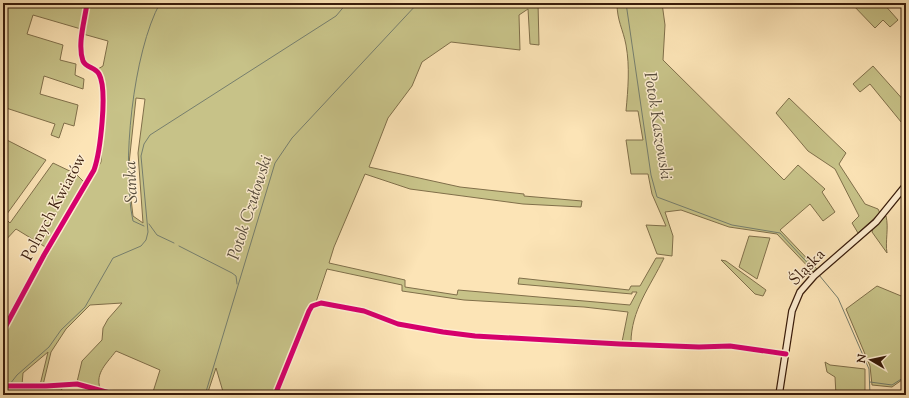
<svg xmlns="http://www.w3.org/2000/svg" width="909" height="398" viewBox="0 0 909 398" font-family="'Sorts Mill Goudy',serif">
<rect width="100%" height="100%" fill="#fce4b6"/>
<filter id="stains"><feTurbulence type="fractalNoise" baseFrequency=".005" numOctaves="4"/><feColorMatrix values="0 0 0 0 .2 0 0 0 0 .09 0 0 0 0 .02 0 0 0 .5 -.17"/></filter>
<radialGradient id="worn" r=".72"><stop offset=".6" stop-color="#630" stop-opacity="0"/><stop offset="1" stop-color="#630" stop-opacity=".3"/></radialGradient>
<g fill="#c7c288" stroke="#806f4a" fill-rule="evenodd">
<path d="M 3,3 L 538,3 L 539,45 L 530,44 L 528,9 L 519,15 L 520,50 L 451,42 L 422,62 L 412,86 L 388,118 L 369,167 L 460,187 L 524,194 L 524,196 L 582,201 L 581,207 L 523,204 L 410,189 L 365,174 L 334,247 L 329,263 L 405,280 L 405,287 L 457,295 L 458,290 L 630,305 L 637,292 L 632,292 L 632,294 L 518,284 L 519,278 L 629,290 L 631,286 L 640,286 L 656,258 L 664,258 C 650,287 631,310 631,343 L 622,342 L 628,312 L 584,307 L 464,300 L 402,291 L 402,285 L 327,269 L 316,302 L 309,307 L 273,395 L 224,395 L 216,368 L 207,395 L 152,395 L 160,370 L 116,351 C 107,363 95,373 100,388 L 77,382 L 82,361 L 102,340 L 103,328 L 108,319 L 122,303 L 90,305 L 66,329 L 51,352 L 43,385 L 40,385 L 48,352 L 23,373 L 22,385 L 3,384 L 3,334 L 101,162 L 105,99 L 102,77 L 98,69 L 103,66 L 108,41 L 83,34 L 81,29 L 33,15 L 27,34 L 63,45 L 60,60 L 76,64 L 75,75 L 84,79 L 83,89 L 44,76 L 40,94 L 78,105 L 74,126 L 64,123 L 59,138 L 51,135 L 55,124 L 3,107 ZM 136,98 L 145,99 L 138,153 L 143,223 L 133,216 L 128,173 Z"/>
<path d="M 617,3 L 662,3 L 665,25 L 663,60 L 784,180 L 798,165 L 825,189 L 822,192 L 835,212 L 823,221 L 810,204 L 780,230 L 817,269 L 813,272 L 777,234 L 729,227 L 681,210 L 665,212 L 673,236 L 672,256 L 657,254 L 646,225 L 666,226 L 652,194 L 648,174 L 631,174 L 626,140 L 643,140 L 638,111 L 626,111 C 628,89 630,67 626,45 C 623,29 617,21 617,3 Z"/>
<path d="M 851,3 L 883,3 L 898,20 L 890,27 L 883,20 L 875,28 Z"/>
<path d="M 873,66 L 906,103 L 906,128 L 870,84 L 860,92 L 853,84 Z"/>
<path d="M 789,98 L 846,153 L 839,164 L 865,204 L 878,209 L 880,213 L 858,233 L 852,223 L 859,216 L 835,169 L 808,151 L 776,113 Z"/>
<path d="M 3,138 L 46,160 L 4,218 L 3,217 Z"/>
<path d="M 53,163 L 76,174 L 84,182 L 47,248 L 16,229 L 3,243 L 3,225 L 7,220 L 10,223 Z"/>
<path d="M 886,216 C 889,228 885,241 887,253 L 872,232 L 873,228 Z"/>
<path d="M 749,236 L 770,238 L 757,279 L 739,267 Z"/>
<path d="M 721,260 L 726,261 L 766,290 L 763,296 L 755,294 Z"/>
<path d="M 877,286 L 906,298 L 906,306 L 901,317 L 906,319 L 906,377 L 892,387 L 872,385 L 870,366 L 846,309 Z"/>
<path d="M 825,362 L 830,365 L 865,369 L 865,395 L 836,395 L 835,377 L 827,372 Z"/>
<path d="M 62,387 L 61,395 L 13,395 L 16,388 Z"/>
</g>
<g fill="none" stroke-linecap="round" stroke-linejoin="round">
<g stroke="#767e6d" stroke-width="1">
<path d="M 626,3 L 651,175 L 657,197 L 732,225 L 780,233 L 815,271"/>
<path d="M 149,224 L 157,235 L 174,243"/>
<path d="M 144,226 L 133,221 C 121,166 133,52 160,3"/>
<path d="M 179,246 L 232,273 L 236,276 L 237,284"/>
<path d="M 819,275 L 838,298 L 869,369 L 870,395"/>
<path d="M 870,382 L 892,385 L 906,376"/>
<path d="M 10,384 L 17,375 L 49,347 L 61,330 L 85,307 L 113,258 L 141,246 L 146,240 L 148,232 L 141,156 L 144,144 L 150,135 L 336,16 L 347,3"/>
<path d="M 3,394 L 6,389"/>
<path d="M 205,395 L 275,163 L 292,138 L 418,3"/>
</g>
<g stroke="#6a4e36" stroke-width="6">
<g id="street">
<path d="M 3,331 L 44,255 L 94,170 C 100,153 108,90 99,74 C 95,67 86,68 83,61 C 77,44 85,20 87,3"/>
<path d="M 3,386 L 46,386 L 77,384 L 117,395"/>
<path d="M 275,395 L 309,311 L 312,306 L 321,303 L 364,311 L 398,324 L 443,332 L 475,336 L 620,344 L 699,347 L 730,346 L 786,354"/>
</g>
</g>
<g stroke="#391c0b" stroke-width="8">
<path id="secondary" d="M 779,395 L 792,311 L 800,292 L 814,276 L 876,222 L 906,185"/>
</g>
<use href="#street" stroke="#fdedd0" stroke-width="4"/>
<use href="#secondary" stroke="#fdedd0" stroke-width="5.5"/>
<g stroke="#fdedd0" stroke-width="8">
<g id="cycleway">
<path d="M 3,331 L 44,255 L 94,170 C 100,153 108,90 99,74 C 95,67 86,68 83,61 C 77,44 85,20 87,3"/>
<path d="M 3,386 L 46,386 L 77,384 L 117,395"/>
<path d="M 275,395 L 309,311 L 312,306 L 321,303 L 364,311 L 398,324 L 443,332 L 475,336 L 620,344 L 699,347 L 730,346 L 786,354"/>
</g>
</g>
<use href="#cycleway" stroke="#d6006c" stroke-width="5"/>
</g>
<g text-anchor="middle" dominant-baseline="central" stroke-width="3" stroke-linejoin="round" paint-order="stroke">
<g font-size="16" fill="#391c0b" stroke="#fdedd0">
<text transform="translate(55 208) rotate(-62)">Polnych Kwiatów</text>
<text transform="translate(808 268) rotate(-46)">Śląska</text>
</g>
<g font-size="17" font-style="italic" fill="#584d3c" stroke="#fdedd0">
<text transform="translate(657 126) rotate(81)">Potok Kaszowski</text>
<text transform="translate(132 182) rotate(-92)">Sanka</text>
<text transform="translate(251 208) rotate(-72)">Potok Czułowski</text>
</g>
</g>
<rect width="909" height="398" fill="none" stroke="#fce4b6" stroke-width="16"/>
<rect x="4" y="4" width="901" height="390" fill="none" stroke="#391c0b" stroke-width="2"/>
<rect x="8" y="8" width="893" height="382" fill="none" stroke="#391c0b"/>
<g transform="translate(871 360) rotate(279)" stroke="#fdedd0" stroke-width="3" paint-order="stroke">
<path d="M0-3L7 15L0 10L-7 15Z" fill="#391c0b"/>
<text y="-6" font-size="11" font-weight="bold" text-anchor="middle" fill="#391c0b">N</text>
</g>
<rect width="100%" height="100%" filter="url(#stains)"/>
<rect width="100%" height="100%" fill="url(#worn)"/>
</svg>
